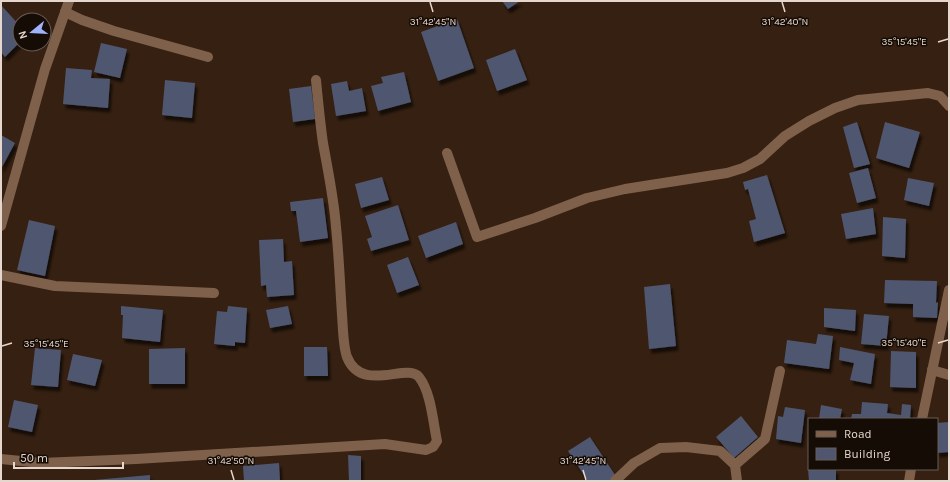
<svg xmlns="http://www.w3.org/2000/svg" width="950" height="482" viewBox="0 0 950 482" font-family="Karla,sans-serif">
<defs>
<filter id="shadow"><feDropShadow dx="2.5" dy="4.5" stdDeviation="1" flood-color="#0009"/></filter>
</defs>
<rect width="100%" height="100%" fill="#352011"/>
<g fill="#50566f" filter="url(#shadow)">
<path d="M 502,1 L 520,1 L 508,9 Z"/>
<path d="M 1,5 L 20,26 L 20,42 L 5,57 L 1,52 Z"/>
<path d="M 457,19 L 474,68 L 438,81 L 421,32 Z"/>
<path d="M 101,43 L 127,49 L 120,78 L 94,72 Z"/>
<path d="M 515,49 L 527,80 L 497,91 L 486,60 Z"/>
<path d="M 66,68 L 92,70 L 91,78 L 110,79 L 108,108 L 63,104 Z"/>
<path d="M 404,72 L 411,102 L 378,111 L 371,86 L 383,83 L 381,77 Z"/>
<path d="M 165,80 L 195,83 L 192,118 L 162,115 Z"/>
<path d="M 347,81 L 349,91 L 362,88 L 366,111 L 336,116 L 331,84 Z"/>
<path d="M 311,86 L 315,119 L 293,122 L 289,89 Z"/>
<path d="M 857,122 L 870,164 L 854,168 L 843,127 Z"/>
<path d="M 885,122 L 920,132 L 909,168 L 876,158 Z"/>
<path d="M 1,135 L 15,143 L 1,169 Z"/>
<path d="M 868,168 L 876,198 L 857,203 L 849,173 Z"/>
<path d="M 767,175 L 785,233 L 754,242 L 749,221 L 756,219 L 748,189 L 745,190 L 743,182 Z"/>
<path d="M 382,177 L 389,200 L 361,208 L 355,184 Z"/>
<path d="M 908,178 L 934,183 L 929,206 L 904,200 Z"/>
<path d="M 323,198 L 328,238 L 300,242 L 296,211 L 291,211 L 290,202 Z"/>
<path d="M 398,205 L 409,240 L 371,251 L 367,239 L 372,237 L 365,216 Z"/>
<path d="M 873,208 L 876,234 L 846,239 L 841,214 Z"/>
<path d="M 883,217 L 906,219 L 905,258 L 882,256 Z"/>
<path d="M 29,220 L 55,226 L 45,276 L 17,270 Z"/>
<path d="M 456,222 L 463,244 L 426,258 L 418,236 Z"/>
<path d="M 283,239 L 284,262 L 292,261 L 294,295 L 267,297 L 266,285 L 261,286 L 259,240 Z"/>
<path d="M 408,257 L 419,285 L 397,293 L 387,265 Z"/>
<path d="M 885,280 L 937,281 L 936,303 L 938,302 L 937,318 L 913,317 L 913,304 L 884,303 Z"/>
<path d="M 670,284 L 676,346 L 649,349 L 644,287 Z"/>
<path d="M 121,306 L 163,310 L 160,342 L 122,338 L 123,315 L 121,315 Z"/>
<path d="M 228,306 L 247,308 L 245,343 L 235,342 L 235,346 L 214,344 L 217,311 L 227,312 Z"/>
<path d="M 288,306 L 292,324 L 270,328 L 266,310 Z"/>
<path d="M 824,308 L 856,310 L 855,331 L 824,327 Z"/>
<path d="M 864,314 L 889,316 L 886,346 L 861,344 Z"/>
<path d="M 818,334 L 833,336 L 829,369 L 784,363 L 787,340 L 816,344 Z"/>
<path d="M 304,347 L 327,347 L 328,376 L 304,376 Z"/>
<path d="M 840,347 L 875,354 L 871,384 L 850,380 L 854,363 L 839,360 Z"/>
<path d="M 35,348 L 61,350 L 58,387 L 31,385 Z"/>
<path d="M 185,348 L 185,384 L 149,384 L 149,349 Z"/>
<path d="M 891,351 L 916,352 L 916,388 L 890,387 Z"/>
<path d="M 73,354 L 102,360 L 95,386 L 67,380 Z"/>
<path d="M 14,400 L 38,405 L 32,432 L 8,427 Z"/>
<path d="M 862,402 L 888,404 L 887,413 L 901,415 L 902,404 L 911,405 L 910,419 L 851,419 L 852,414 L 861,414 Z"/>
<path d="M 821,405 L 842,409 L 840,419 L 819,419 Z"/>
<path d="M 785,407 L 805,410 L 801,443 L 776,439 L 778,416 L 783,417 Z"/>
<path d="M 741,416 L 758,437 L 734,458 L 716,437 Z"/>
<path d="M 949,422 L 949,452 L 937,453 L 937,423 Z"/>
<path d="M 590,437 L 617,478 L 613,481 L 588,481 L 568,451 Z"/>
<path d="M 348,455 L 361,456 L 361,481 L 349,481 Z"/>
<path d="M 279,463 L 280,481 L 244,481 L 243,466 Z"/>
<path d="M 808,469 L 836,469 L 836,481 L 809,481 Z"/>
<path d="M 150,475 L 150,481 L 94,481 L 94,480 Z"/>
</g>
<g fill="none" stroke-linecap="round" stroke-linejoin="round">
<g stroke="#7f604a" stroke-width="10">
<path d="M 65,12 L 82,20 L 114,31 L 208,57"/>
<path d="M 447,153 L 477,237 L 535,218 L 587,198 L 625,189 L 727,173 L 743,168 L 760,159 L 785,136 L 809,121 L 835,108 L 858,100 L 928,93 L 940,96 L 949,106"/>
<path d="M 1,226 L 45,69 L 69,1"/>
<path d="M 1,275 L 55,286 L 214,293"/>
<path d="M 932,370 L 949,375"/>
<path d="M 922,419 L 949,290"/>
<path d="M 1,459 L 41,463 L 136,459 L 385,444 L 426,450 L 433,447 L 437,441 C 433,422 431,392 419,377 C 407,362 362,394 347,357 C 343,346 343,327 342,315 C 340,285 339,256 336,227 C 334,199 328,171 323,143 C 320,122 318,101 316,80"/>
<path d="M 735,465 L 765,439 L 780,371"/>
<path d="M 615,481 L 634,463 L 660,448 L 686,447 L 720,451 L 735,465 L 737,481"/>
<path d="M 909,481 L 911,469"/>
</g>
</g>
<path fill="none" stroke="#e6d7ce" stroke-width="1.5" d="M 430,2 L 433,12M 782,2 L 785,12M 938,42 L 948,39M 938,343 L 948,340M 2,346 L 12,343M 231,470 L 234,480M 583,470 L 586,480"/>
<g font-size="10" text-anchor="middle" fill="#e6d7ce" stroke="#150c06" stroke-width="3" stroke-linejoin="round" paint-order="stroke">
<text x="433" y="25">31°42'45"N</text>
<text x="785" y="25">31°42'40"N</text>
<text x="904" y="45">35°15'45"E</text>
<text x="904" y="346">35°15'40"E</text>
<text x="46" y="347">35°15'45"E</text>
<text x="231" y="464">31°42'50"N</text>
<text x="583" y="464">31°42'45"N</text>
</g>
<rect width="950" height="482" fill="none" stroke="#e6d7ce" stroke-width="4"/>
<rect x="808" y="418" width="130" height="52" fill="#150c06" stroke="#695d56"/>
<rect x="816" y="431" width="20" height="6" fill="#7f604a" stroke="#695d56"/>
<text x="844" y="438" font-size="12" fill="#e6d7ce">Road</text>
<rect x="816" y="448" width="20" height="12" fill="#50566f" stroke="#695d56"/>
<text x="844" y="458" font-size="12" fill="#e6d7ce">Building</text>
<g transform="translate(32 32) rotate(252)"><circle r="19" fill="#150c06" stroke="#695d56"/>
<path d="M0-3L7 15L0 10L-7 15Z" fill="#a1b2fd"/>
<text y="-6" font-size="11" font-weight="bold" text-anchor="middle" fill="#e6d7ce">N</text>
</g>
<path d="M14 462v6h109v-6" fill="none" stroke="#e6d7ce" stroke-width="2"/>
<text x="20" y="462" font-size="12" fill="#e6d7ce" stroke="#150c06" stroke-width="3" paint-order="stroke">50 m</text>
</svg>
